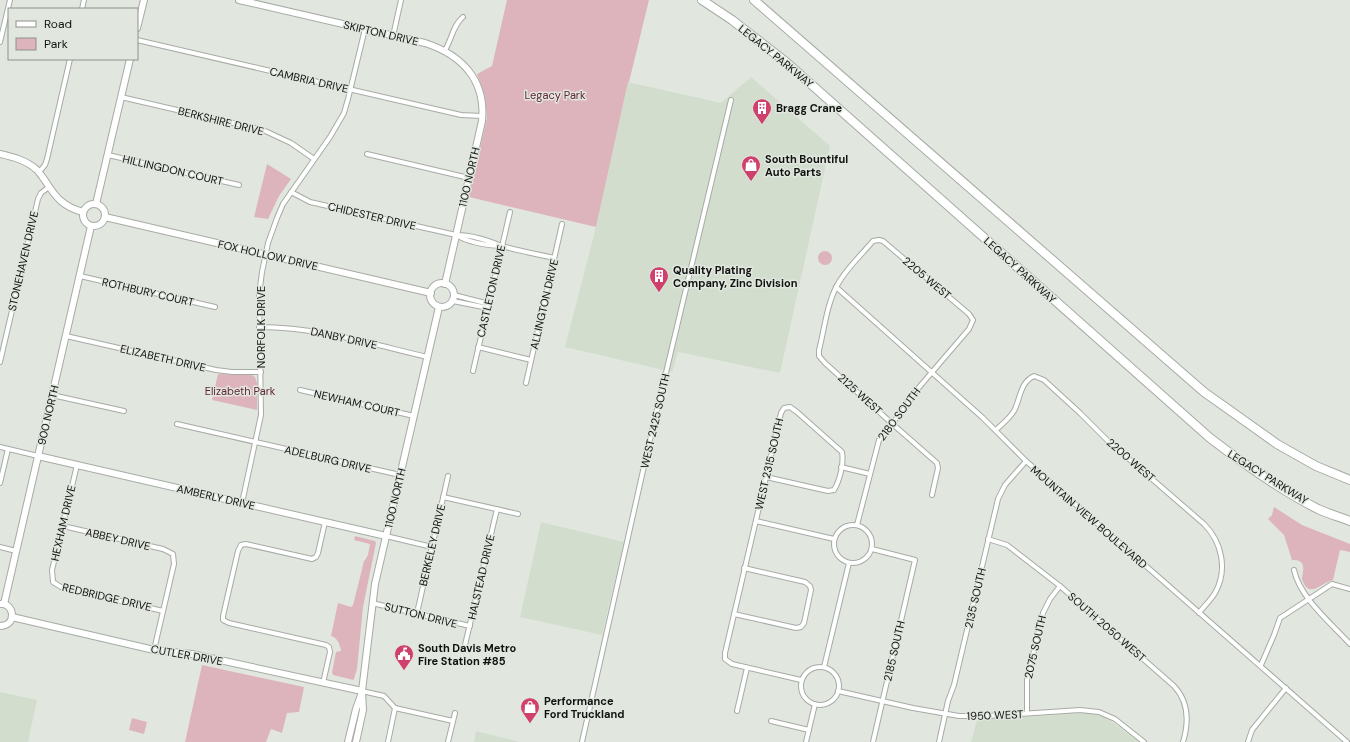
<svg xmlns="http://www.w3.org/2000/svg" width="1350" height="742" viewBox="0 0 1350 742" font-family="'DM Sans',sans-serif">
<rect width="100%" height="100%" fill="#e1e7df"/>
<g fill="#d2ddce">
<path d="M 751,77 L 830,146 L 780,373 L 678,352 L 672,372 L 565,347 L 596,227 L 628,82 L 721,103 Z"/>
<path d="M 541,522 L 624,542 L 602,635 L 520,617 Z"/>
<path d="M 0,692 L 37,700 L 28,742 L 0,742 Z"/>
<path d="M 1084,713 L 1093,714 L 1105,717 L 1139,742 L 971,742 L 977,720 Z"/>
<path d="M 476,731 L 520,742 L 474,742 Z"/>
</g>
<g fill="#deb4bc">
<path d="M 507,0 L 649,0 L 629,82 L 628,82 L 596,227 L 469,197 L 487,118 L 485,96 L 477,74 L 492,66 Z"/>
<path d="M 267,164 L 291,179 L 279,196 L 268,219 L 254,217 Z"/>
<circle cx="825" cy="258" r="7"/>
<path d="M 218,374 L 252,375 L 255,377 L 257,383 L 257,410 L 212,400 Z"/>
<path d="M 1274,507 L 1302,525 L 1350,544 L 1350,552 L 1340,550 L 1333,580 C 1320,583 1309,600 1302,579 C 1303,570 1307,559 1292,560 L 1284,535 L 1268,519 L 1272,515 Z"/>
<path d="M 355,536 L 375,541 L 376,543 L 363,607 L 357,669 L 354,679 L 353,680 L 333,675 L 332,672 L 336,652 L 341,651 C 340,645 338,638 331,636 L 338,603 L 351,607 L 353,605 L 364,561 L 365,560 L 368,555 L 370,544 L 354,540 Z"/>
<path d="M 202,665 L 304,687 L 299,712 L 287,713 L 282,733 L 271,729 L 266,742 L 185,742 Z"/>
<path d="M 132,718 L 147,722 L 144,734 L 129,730 Z"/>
</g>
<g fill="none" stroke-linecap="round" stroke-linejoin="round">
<g stroke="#a6aba4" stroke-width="6">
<g id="street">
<path d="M 82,9 L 84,0"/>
<path d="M 393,36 L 401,0"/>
<path d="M 137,40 L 461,115 L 482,116"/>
<path d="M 0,42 L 10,0"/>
<path d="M 445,50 C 452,39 453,25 463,17"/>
<path d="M 121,97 L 263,130 L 291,143 L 314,159"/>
<path d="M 367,154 L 469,178"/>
<path d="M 108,155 L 239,185"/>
<path d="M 39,172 L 45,165 L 47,159 L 70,59"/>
<path d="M 291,192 L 310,202 L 456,235 C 472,235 486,240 502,246 C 519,251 537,254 554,258"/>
<path d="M 458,236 C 470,243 485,245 499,246"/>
<path d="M 80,276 L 215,307"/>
<path d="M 836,287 L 983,418 L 1026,461 L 1347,742"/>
<path d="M 454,295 L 489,304"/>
<path d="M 453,301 L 488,308"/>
<path d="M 259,327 C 317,327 372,344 427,357"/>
<path d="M 66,336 L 216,370 L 232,372 L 261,372"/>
<path d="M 478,347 L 531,360"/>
<path d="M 0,362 L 38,199 L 41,193 L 49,187"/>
<path d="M 473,371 L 510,212"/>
<path d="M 526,383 L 562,224"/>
<path d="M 300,390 L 414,416"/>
<path d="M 52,395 L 124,411"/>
<path d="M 177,424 L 400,475"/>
<path d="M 996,430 C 1002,424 1009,419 1014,411 C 1020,400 1020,382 1034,376 L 1044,380 L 1080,413 L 1107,440 L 1204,524 C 1222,542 1228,570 1215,593 C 1211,600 1204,606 1199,613"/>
<path d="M 0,447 L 38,456"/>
<path d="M 77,465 L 52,570 L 53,582 L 61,587 L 163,611"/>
<path d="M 841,467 L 870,474"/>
<path d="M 766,477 L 828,491 L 834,490 C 840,480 844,463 842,452 L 797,412 L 790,407 L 784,408 L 781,413 L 725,653 L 725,659 L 732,664 L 801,680"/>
<path d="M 0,483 L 8,449"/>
<path d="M 443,497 L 518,514"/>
<path d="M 242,503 L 261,415 L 259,295 L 262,272 L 268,243 L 277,218 L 283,204 L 330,137 L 344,113 L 348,99 L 365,29"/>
<path d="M 756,521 L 834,539"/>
<circle cx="853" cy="544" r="19"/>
<path d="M 857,525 L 879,440 L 903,410 L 915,392 L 969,329 L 973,320 L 969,314 L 883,241 L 879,240 L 873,241 C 863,253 850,265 841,279 C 827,299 825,327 819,350 L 819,356 L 825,363 L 887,419 L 896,427 L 937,463 L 938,468 L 932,495"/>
<path d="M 63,526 L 163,549 L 173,554 L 174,564 L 154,650"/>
<path d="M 386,536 L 432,547"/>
<path d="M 988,539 L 1007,545 L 1060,586 L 1174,686 C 1189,702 1189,722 1183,742"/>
<path d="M 0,547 L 16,551"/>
<path d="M 872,549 L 915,560 L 873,742"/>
<path d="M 1294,570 C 1300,598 1331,623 1350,644"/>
<path d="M 372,603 L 470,626"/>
<path d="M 417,613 L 448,476"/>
<path d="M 734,614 L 796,628 L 801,627 L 804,623 L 811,590 L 810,586 L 805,582 L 744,568"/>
<path d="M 465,645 L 497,509"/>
<path d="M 1261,665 L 1274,635 L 1280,618 L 1332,584 L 1350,589"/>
<path d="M 824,667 L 849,563"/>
<circle cx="820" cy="686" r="19"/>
<path d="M 323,683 L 330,652 L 329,647 L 326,645 L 229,623 L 223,620 L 223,616 L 238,551 L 241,545 L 246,544 L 312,559 L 316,557 L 318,553 L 325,522"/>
<path d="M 362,691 L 384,696 L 395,708 L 453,721"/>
<path d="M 838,691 L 913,708 L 959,716 L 988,716 L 1080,710 L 1099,712 L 1115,719 L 1144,742"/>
<path d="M 737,711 L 747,668"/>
<path d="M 1027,713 L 1027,680 L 1043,613 L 1050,599 L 1060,586"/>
<path d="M 771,721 L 809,730"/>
<path d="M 388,742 L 395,708"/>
<path d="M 448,742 L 455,713"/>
<path d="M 582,742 L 649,444 L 731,100"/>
<path d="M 806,742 L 815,704"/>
<path d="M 939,742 L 948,701 L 954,685 L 998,499 L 1005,485 L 1026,461"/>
<path d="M 1248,742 L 1252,730 L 1286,688"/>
</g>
</g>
<g stroke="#a6aba4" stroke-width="8">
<g id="secondary">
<path d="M 239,0 L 425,43 C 462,55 486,80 482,121 L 445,284"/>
<path d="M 137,28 L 144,0"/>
<path d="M 0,154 C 13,157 26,160 37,170 C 40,173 43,178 46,182 C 56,198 64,207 83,212"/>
<circle cx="94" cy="215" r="11"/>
<path d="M 96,204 L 130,59"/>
<path d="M 105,217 L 431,293"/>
<circle cx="442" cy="295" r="12"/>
<path d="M 38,456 L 386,536"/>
<path d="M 4,604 L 91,226"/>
<path d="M 12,617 L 154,650 L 192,654 L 362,691"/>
<path d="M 0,626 C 7,626 12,622 12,615 C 12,609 7,603 1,604"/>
<path d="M 348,742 L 356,709 L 361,695"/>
<path d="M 356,742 L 363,710 L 362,691 L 375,584 L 439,307"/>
</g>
</g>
<g stroke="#a6aba4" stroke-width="10">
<g id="highway">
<path d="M 702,0 L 732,20 L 786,62 L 1210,438 C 1244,464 1280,490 1318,509 C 1329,514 1340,517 1350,521"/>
<path d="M 754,0 L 1204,392 L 1277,444 L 1316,466 L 1350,480"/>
</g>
</g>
<use href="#street" stroke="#fff" stroke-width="4"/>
<use href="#secondary" stroke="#fff" stroke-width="6"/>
<use href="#highway" stroke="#fff" stroke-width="8"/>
</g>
<defs>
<g id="building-pin" transform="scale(1)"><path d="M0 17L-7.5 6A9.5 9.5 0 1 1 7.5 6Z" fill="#cf416c" stroke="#e1e7df"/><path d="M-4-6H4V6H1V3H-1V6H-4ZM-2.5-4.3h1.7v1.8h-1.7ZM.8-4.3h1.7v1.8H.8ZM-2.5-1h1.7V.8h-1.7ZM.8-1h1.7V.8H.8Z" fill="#fff"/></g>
<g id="shop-pin" transform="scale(1)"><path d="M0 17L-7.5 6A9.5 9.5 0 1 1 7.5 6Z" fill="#cf416c" stroke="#e1e7df"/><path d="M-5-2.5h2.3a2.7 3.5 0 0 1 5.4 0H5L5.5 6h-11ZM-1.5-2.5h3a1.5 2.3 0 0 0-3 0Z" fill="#fff"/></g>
<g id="civic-pin" transform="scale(1)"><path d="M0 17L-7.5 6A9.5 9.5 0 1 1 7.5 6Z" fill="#cf416c" stroke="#e1e7df"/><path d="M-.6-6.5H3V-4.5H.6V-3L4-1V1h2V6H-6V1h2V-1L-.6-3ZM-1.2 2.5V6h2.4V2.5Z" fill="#fff"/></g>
</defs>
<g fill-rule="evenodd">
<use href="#building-pin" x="762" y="108"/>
<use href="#shop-pin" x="751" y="165"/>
<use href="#building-pin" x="659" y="276"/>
<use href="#civic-pin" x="404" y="654"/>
<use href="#shop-pin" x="530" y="707"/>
</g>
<g text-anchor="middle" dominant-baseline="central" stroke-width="3" stroke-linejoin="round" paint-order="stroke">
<g font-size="11" fill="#101210" stroke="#e1e7df">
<text transform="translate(381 33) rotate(13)">SKIPTON DRIVE</text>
<text transform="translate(776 56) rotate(39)">LEGACY PARKWAY</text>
<text transform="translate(309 80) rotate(13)">CAMBRIA DRIVE</text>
<text transform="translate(221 121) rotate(14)">BERKSHIRE DRIVE</text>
<text transform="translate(173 170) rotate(13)">HILLINGDON COURT</text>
<text transform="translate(469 177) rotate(-77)">1100 NORTH</text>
<text transform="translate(372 216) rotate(13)">CHIDESTER DRIVE</text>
<text transform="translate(268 255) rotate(13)">FOX HOLLOW DRIVE</text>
<text transform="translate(23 261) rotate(-77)">STONEHAVEN DRIVE</text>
<text transform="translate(1020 270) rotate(42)">LEGACY PARKWAY</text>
<text transform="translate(927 278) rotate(40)">2205 WEST</text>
<text transform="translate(491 291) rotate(-77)">CASTLETON DRIVE</text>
<text transform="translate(148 292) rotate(13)">ROTHBURY COURT</text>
<text transform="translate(544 304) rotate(-77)">ALLINGTON DRIVE</text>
<text transform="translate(261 327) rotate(-90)">NORFOLK DRIVE</text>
<text transform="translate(344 338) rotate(12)">DANBY DRIVE</text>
<text transform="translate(163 358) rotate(13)">ELIZABETH DRIVE</text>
<text transform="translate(860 394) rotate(42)">2125 WEST</text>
<text transform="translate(357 403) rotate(13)">NEWHAM COURT</text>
<text transform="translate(899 414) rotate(-53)">2180 SOUTH</text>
<text transform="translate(48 415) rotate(-77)">900 NORTH</text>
<text transform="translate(655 421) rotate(-77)">WEST 2425 SOUTH</text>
<text transform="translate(328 459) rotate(13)">ADELBURG DRIVE</text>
<text transform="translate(1131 460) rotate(41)">2200 WEST</text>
<text transform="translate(769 464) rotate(-77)">WEST 2315 SOUTH</text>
<text transform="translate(1268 477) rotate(32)">LEGACY PARKWAY</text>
<text transform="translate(216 497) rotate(13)">AMBERLY DRIVE</text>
<text transform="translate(395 498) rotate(-77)">1100 NORTH</text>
<text transform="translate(1089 517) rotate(41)">MOUNTAIN VIEW BOULEVARD</text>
<text transform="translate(63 523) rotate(-77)">HEXHAM DRIVE</text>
<text transform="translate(118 539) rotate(13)">ABBEY DRIVE</text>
<text transform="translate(432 545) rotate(-77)">BERKELEY DRIVE</text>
<text transform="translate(481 577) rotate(-77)">HALSTEAD DRIVE</text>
<text transform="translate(107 597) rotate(13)">REDBRIDGE DRIVE</text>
<text transform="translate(975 598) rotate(-77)">2135 SOUTH</text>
<text transform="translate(421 615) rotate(14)">SUTTON DRIVE</text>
<text transform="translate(1107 627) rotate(41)">SOUTH 2050 WEST</text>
<text transform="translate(1035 647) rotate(-77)">2075 SOUTH</text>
<text transform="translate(894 651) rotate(-77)">2185 SOUTH</text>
<text transform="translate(187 655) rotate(10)">CUTLER DRIVE</text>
<text transform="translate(995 715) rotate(-2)">1950 WEST</text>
</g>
<g font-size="11" fill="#5f2534" stroke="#e1e7df">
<text x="555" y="95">Legacy Park</text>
<text x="240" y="391">Elizabeth Park</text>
</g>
<g font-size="11" font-weight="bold" fill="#101210" stroke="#e1e7df" text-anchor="start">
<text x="776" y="108">Bragg Crane</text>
<text x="765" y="159">South Bountiful<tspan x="765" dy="13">Auto Parts</tspan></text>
<text x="673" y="270">Quality Plating<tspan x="673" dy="13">Company, Zinc Division</tspan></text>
<text x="418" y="648">South Davis Metro<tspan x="418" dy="13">Fire Station #85</tspan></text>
<text x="544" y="701">Performance<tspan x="544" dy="13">Ford Truckland</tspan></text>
</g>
</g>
<rect x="8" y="8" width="130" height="52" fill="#e1e7df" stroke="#8d928c"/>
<rect x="16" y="21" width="20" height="6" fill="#ffffff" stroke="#8d928c"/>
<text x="44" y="28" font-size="12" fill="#101210">Road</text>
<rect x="16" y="38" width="20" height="12" fill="#deb4bc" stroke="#8d928c"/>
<text x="44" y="48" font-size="12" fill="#101210">Park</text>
</svg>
